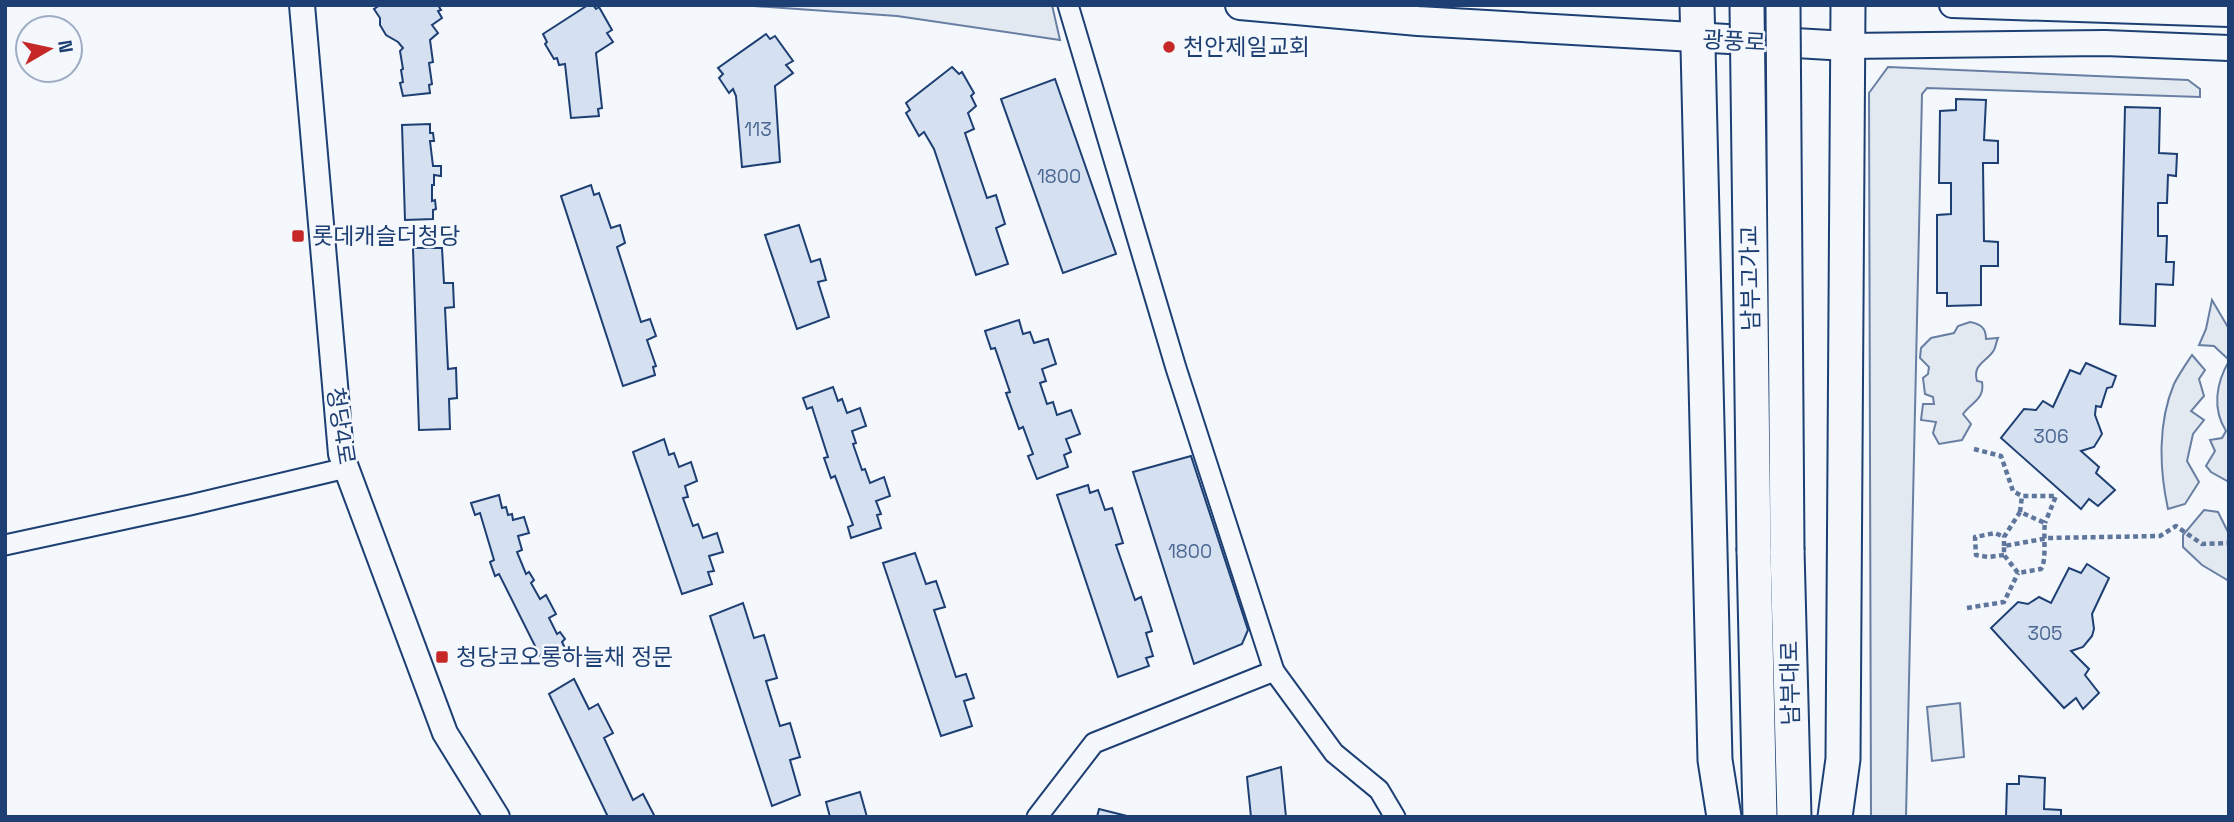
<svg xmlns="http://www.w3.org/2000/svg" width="2234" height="822" viewBox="0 0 2234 822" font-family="'Space Grotesk','Noto Sans KR',sans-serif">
<rect width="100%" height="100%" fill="#f4f7fb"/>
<g fill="#e3e9f0" stroke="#687fa3" stroke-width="2">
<path d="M 740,5 L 1052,5 L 1060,40 L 897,16 Z"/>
<path d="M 1888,67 L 2188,80 L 2200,89 L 2200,97 L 1927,88 L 1922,94 L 1906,817 L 1871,817 L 1869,93 Z"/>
<path d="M 2212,300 L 2229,329 L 2229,360 L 2214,346 L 2199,345 L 2206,329 Z"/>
<path d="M 1970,322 C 1981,324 1986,328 1986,339 L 1998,338 C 1996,342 1996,346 1994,350 C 1987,362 1972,364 1977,381 L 1982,382 C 1985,399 1972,402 1963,414 L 1971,424 L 1962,440 L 1939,444 L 1933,433 L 1936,422 L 1921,420 L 1923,404 L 1934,404 L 1933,397 L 1925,394 L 1923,378 L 1928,374 L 1929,367 L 1920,358 L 1921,348 L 1931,338 L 1954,333 L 1958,326 Z"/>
<path d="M 2192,355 L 2205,370 L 2199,379 L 2204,396 L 2191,411 L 2204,420 L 2193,434 L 2187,461 L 2199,482 L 2185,504 L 2168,509 C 2159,468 2158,422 2174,384 C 2179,374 2186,364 2192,355 Z"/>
<path d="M 2229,361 L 2229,482 L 2211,472 L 2206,466 L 2215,451 L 2210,440 L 2222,438 L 2226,431 C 2212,409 2216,383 2229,361 Z"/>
<path d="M 2204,510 L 2218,512 L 2229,534 L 2229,581 L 2202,565 L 2183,547 L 2183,535 Z"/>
<path d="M 1960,703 L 1964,757 L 1932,761 L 1927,707 Z"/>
</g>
<g fill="#d5e0f0" stroke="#1d3f73" stroke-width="2">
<path d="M 380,5 L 438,5 L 441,10 L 438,11 L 442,18 L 432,25 L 438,33 L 430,40 L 433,62 L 429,63 L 432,84 L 429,85 L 430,93 L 403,96 L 400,83 L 403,82 L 401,70 L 403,69 L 400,51 L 403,48 L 398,42 L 386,35 L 380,25 L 380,18 L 374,9 Z"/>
<path d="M 588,5 L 593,5 L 596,9 L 599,7 L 612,30 L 607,33 L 613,42 L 596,53 L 602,108 L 598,109 L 599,116 L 571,118 L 565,64 L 559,65 L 557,58 L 554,59 L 545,44 L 547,42 L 543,34 Z"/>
<path d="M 766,34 L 770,39 L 775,36 L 793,61 L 786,65 L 793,73 L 775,86 L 780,162 L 742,167 L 736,96 L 733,89 L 729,93 L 719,78 L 723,74 L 718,68 Z"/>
<path d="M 952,67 L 959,74 L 962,72 L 974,93 L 971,96 L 976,106 L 968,113 L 974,129 L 965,133 L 987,198 L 996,195 L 1005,224 L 996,228 L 1008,264 L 976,275 L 934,149 L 924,132 L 919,136 L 906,113 L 910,110 L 906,103 Z"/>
<path d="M 1055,79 L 1116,254 L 1063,273 L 1001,99 Z"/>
<path d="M 1956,99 L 1986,100 L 1984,140 L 1998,141 L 1998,163 L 1983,163 L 1984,241 L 1998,242 L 1998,266 L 1981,266 L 1981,305 L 1947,306 L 1947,293 L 1937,293 L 1937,215 L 1951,214 L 1951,183 L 1939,183 L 1940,111 L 1956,110 Z"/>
<path d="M 2125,107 L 2160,108 L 2159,153 L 2177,154 L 2176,176 L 2168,175 L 2167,203 L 2158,203 L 2158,236 L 2167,236 L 2166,262 L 2174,262 L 2173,285 L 2156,284 L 2155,326 L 2120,324 Z"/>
<path d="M 430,124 L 430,133 L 433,133 L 434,141 L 430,141 L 433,166 L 441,166 L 441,176 L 434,175 L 434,185 L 432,185 L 432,201 L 435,200 L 436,209 L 433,210 L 433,219 L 405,220 L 402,125 Z"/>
<path d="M 591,185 L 594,195 L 599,193 L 611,228 L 620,225 L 625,243 L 617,247 L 641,322 L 650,319 L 656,336 L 647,340 L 656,366 L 653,367 L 655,375 L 623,386 L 561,196 Z"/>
<path d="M 799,225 L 811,262 L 820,259 L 826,280 L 818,282 L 829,317 L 797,329 L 765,235 Z"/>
<path d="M 413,248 L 442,248 L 444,283 L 453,283 L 454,307 L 445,308 L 448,369 L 456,368 L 457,398 L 449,399 L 450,429 L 419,430 Z"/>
<path d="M 1019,320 L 1023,334 L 1030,332 L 1034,343 L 1048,339 L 1056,364 L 1042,369 L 1046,381 L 1040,383 L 1047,404 L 1053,402 L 1057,415 L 1071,410 L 1080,434 L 1066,439 L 1071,452 L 1064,455 L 1068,467 L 1037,479 L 1028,456 L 1033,454 L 1023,427 L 1019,429 L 1006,393 L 1010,392 L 995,348 L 991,349 L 985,331 Z"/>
<path d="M 2086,363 L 2116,376 L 2112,387 L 2107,388 L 2101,407 L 2096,406 L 2095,415 L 2102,434 L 2094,447 L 2081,451 L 2099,467 L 2096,473 L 2115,490 L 2098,506 L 2089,499 L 2081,509 L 2001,438 L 2024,409 L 2036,410 L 2043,401 L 2053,407 L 2070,370 L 2080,374 Z"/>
<path d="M 833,387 L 838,401 L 842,399 L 847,413 L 860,408 L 866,426 L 852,431 L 856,443 L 853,444 L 862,470 L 865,469 L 870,483 L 884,477 L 890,496 L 876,501 L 881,514 L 877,515 L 881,528 L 851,538 L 848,527 L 853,525 L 835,476 L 831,478 L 824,458 L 828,457 L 812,407 L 807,409 L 803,398 Z"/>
<path d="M 664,439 L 669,455 L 674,453 L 679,467 L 691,462 L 697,481 L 685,486 L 688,497 L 683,498 L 693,526 L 698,524 L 703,538 L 717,533 L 723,552 L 709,556 L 714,571 L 708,572 L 712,584 L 682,594 L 633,452 Z"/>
<path d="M 1191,456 L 1248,630 L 1242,644 L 1194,664 L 1133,472 Z"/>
<path d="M 1088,485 L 1090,493 L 1098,490 L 1105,510 L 1112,508 L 1123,543 L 1116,545 L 1135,600 L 1141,597 L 1152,631 L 1146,633 L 1153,656 L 1146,658 L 1149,666 L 1118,677 L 1057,495 Z"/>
<path d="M 499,495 L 502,508 L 506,507 L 508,515 L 512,514 L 513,520 L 524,517 L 529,533 L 518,536 L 522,550 L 517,552 L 526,574 L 529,572 L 534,580 L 531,583 L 540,599 L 546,595 L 556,614 L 549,618 L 557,634 L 560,632 L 565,639 L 562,642 L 566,650 L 543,662 L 499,574 L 495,576 L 490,562 L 494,560 L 480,513 L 475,515 L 471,503 Z"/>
<path d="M 915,553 L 926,584 L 936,581 L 945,607 L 934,610 L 956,677 L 966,674 L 974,698 L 964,701 L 972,726 L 941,736 L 883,563 Z"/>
<path d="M 2087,564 L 2109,578 L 2092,614 L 2094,629 L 2092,636 L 2083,647 L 2071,651 L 2089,669 L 2085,675 L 2099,693 L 2083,709 L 2076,698 L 2064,708 L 1991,628 L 2018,602 L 2028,604 L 2039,597 L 2051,603 L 2069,568 L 2081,573 Z"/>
<path d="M 743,603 L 754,638 L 764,635 L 777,678 L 766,681 L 780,726 L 790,723 L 800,757 L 790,760 L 800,795 L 772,806 L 710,616 Z"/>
<path d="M 574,679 L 589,709 L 598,704 L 613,733 L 604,738 L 633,800 L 643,794 L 655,817 L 608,817 L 549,694 Z"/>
<path d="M 1281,767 L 1286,817 L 1251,817 L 1247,777 Z"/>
<path d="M 2019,776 L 2045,778 L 2044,809 L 2061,810 L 2061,817 L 2006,817 L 2007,784 L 2019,784 Z"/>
<path d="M 860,792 L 867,817 L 830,817 L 826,802 Z"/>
<path d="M 1099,809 L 1131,817 L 1097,817 Z"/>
</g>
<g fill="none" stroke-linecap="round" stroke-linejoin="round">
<g stroke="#1d3f73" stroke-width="23">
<g id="minor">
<path d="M 5,545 L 190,505 L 346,468"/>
<path d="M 1274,671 L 1334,753 L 1379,790 L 1395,817"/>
<path d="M 1037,817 L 1094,743 L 1274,671 L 1176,368 L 1068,5"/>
</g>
</g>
<g stroke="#1d3f73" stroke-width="28">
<g id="tertiary">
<path d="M 302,5 L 341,454 L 445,733 L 497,817"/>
<path d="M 1952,5 L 2229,14"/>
<path d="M 1847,46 L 2105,43 L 2229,48"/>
</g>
</g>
<g stroke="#1d3f73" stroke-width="32">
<path id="secondary" d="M 1240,5 L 1418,21 L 1847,46"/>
</g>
<g stroke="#1d3f73" stroke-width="37">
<g id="trunk">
<path d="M 1697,5 L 1715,760 L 1724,817"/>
<path d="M 1787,550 L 1794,817"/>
<path d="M 1754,551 L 1760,817"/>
<path d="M 1835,817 L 1843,759 L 1848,5"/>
</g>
</g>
<g stroke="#5e769c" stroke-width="4.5" stroke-dasharray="5 3.5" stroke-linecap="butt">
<path d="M 1974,449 L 2001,456 L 2013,491 L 2022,496 L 2056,496 L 2045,523"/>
<path d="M 2020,512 L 2022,496"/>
<path d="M 2004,546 L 2004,537 L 2020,512 L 2045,523 C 2043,536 2047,560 2041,569 L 2018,573 L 2004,555 L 2004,546 L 2043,539 L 2048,538 L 2160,536 L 2176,526 L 2202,544 L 2229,543"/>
<path d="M 2004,555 L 1988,557 L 1976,555 L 1975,537 L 1995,533 L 2004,537"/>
<path d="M 1967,608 L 2004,602 L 2018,573"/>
</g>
<use href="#minor" stroke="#f4f7fb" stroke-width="19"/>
<use href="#tertiary" stroke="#f4f7fb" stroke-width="24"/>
<use href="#secondary" stroke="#f4f7fb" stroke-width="28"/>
<use href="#trunk" stroke="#f4f7fb" stroke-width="33"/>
<g stroke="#1d3f73" stroke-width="37" stroke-linecap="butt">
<g id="trunk-bridge">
<path d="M 1747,5 L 1754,551"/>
<path d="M 1783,5 L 1787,550"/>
</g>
</g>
<use href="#trunk-bridge" stroke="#f4f7fb" stroke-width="33"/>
</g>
<g fill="#c62828" stroke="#f4f7fb" stroke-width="2.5">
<circle cx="1169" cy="47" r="7"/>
<rect x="291" y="229" width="14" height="14" rx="3.5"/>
<rect x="435" y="650" width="14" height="14" rx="3.5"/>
</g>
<g text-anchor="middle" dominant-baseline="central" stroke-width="5" stroke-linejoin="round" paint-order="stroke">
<g font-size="19" fill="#4b6792">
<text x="758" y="129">113</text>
<text x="1059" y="176">1800</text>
<text x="2051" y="436">306</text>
<text x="1190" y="551">1800</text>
<text x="2045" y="633">305</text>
</g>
<g font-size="23" fill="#1d3f73" stroke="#f4f7fb">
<text transform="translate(1734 41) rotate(3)">광풍로</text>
<text transform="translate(1750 278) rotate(-91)">남부고가교</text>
<text transform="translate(341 426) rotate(81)">청당4로</text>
<text transform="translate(1790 683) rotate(-91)">남부대로</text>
</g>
<g font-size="23" fill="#1d3f73" stroke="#f4f7fb" text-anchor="start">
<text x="1183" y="47">천안제일교회</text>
<text x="312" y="236">롯데캐슬더청당</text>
<text x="456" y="657">청당코오롱하늘채 정문</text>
</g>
</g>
<rect width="2234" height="822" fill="none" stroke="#1d3f73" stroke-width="14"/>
<g transform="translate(49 49) rotate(81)"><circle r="33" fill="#f4f7fb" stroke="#9eadc5" stroke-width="2"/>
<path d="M0-5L12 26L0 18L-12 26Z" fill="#c62828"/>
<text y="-10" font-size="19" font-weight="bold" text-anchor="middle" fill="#1d3f73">N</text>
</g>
</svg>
